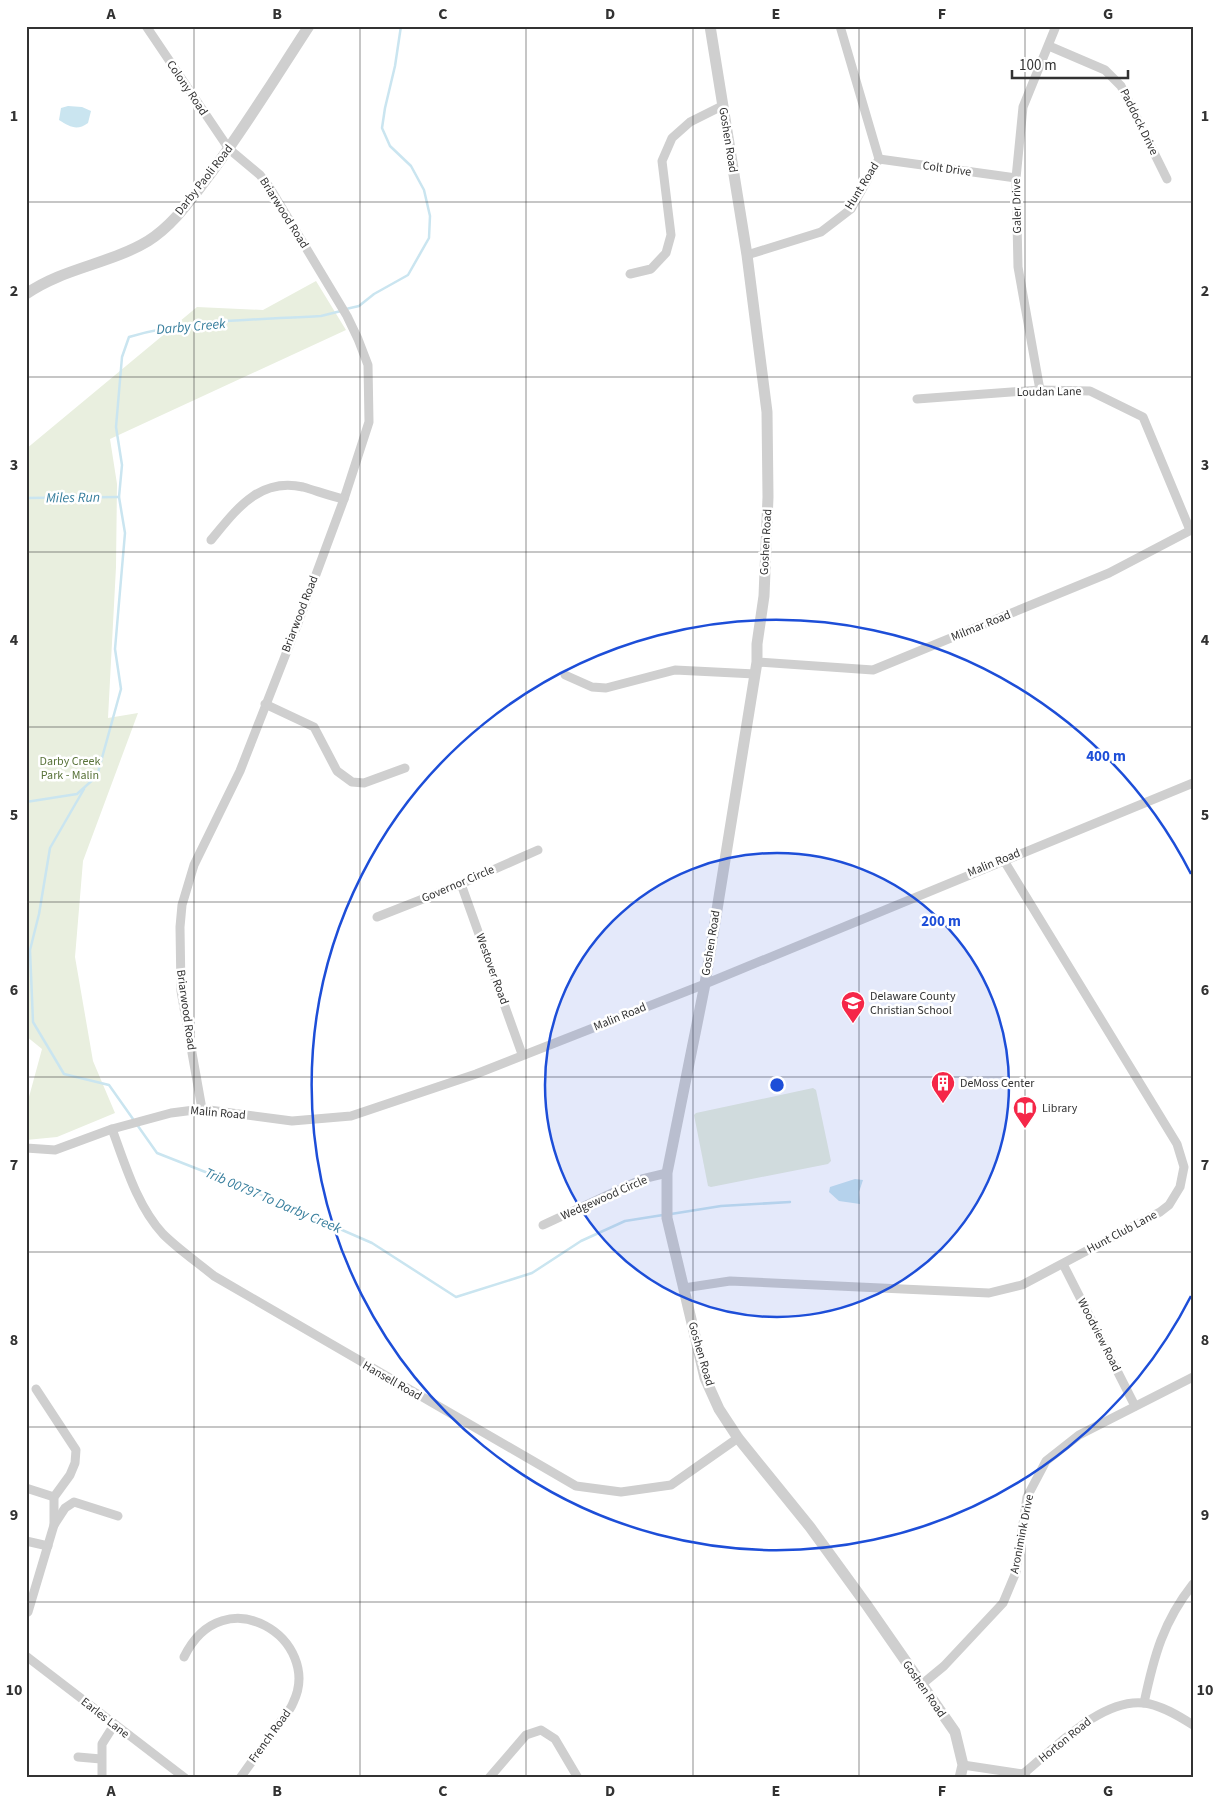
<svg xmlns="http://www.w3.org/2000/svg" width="1219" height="1804" viewBox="0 0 1219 1804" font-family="'Source Sans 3',sans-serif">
<rect width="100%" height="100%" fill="#fff"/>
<g fill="#e9efdf">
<path d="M 316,281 L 346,330 L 110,439 L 117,484 L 116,567 L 108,718 L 138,713 L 83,861 L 75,957 L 93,1061 L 115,1113 L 57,1137 L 26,1140 L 26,1108 L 42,1049 L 26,1036 L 26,449 L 197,307 L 263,310 Z"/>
<path d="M 813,1088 L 816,1090 L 831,1161 L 828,1164 L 711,1187 L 708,1186 L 694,1115 L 696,1113 Z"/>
</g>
<g fill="#cae5f0">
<path d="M 68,106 L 82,107 L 91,111 L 88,123 C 77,131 70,127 59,120 L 61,108 Z"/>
<path d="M 855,1179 L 863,1180 L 859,1192 L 860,1204 L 839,1201 L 829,1192 L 830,1187 Z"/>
</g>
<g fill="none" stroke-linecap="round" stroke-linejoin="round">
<g stroke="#cae5f0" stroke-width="2.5">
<path d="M 346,309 L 359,306 L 374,294 L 408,275 L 429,238 L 430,216 L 424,190 L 411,166 L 390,146 L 382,128 L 385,108 L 395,66 L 401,26"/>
<path d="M 26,498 L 119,497"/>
<path d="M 84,789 L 50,848 L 39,914 L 30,950 L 33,1022 L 64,1074 L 109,1085 L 157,1153 L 241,1186 L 372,1243 L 456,1297 L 532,1273 L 581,1241 L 625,1221 L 663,1215"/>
<path d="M 26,802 L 77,794 L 97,776 L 121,689 L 115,649 L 125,533 L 119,497 L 122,465 L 116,427 L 122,357 L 129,337 C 190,319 257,320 321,316 L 341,311"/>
<path d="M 671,1214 L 721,1206 L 790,1202"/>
</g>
<g stroke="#cfcfcf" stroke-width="9">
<path d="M 146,26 L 229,149 L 260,175 L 270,188 L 347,316 L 358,339 L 368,365 L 369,422 L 344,499 L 298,623 L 240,771 L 194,865 L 182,905 L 180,927 L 181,991 L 202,1109"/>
<path d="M 1049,46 L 1105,70 L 1121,86 L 1167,179"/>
<path d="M 879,159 L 1016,178"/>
<path d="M 747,255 L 821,232 L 851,209 L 879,159 L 840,26"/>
<path d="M 630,274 L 651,269 L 666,253 L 671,235 L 662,161 L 672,138 L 690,122 L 722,106"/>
<path d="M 1040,390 L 1018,267 L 1016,178 L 1023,107 L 1056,26"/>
<path d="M 917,399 L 1040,390 L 1090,391 L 1143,417 L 1190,530"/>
<path d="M 211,540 C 236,510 259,477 303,487 C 317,491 330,496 344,499"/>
<path d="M 757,662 L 873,670 L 1109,573 L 1193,529"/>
<path d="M 565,675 L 592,687 L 606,688 L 675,670 L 755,674"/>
<path d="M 265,704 L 314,727 L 337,771 L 352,782 L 364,783 L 405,768"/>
<path d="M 461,884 L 522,1054"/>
<path d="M 377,917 L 461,884 L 538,850"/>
<path d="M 112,1129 C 125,1164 137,1206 163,1234 C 178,1249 197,1262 214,1276 L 576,1486 L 621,1492 L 671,1485 L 738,1438"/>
<path d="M 26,1148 L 55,1150 L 112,1129 L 171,1113 L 202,1109 L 292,1121 L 351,1116 L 476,1074 L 705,984 L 1193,783"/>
<path d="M 543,1225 L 642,1179 L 667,1173"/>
<path d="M 1063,1264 L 1135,1406"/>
<path d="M 684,1288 L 730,1281 L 989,1293 L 1022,1285 L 1160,1212 L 1169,1205 L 1180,1187 L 1184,1167 L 1177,1144 L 1003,859"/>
<path d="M 26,1488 L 54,1497"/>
<path d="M 54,1525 L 65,1508 L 74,1502 L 118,1516"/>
<path d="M 26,1541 L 48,1546"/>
<path d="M 28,1612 L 54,1525 L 54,1497 L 70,1475 L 75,1463 L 76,1450 L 36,1389"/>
<path d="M 26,1656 L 185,1778"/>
<path d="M 184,1657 C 224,1575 324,1640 293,1703 C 290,1711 283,1718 278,1725 C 265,1743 253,1760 240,1778"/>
<path d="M 921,1685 L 944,1666 L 1003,1603 L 1016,1572 L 1027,1497 L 1046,1461 L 1079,1435 L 1193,1377"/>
<path d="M 1144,1703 C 1154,1656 1163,1622 1193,1584"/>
<path d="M 78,1757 L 101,1759"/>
<path d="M 963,1765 L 1023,1774 L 1027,1778"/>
<path d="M 1023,1774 C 1054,1749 1101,1698 1144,1703 C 1161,1705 1179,1716 1193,1725"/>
<path d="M 102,1778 L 102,1744 L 114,1725"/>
<path d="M 489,1778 L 526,1735 L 541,1730 L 555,1739 L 578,1778"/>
</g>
<g stroke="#cfcfcf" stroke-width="11">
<path d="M 710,26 L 747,255 L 767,412 L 768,497 L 764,596 L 757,644 L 757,662 L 705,984 L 667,1173 L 667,1218 L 705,1378 L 719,1409 L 738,1438 L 810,1527 L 866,1604 L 955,1732 L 963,1765 L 960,1778"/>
<path d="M 26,294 C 63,268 110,264 148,241 C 172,226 188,203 205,181 C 243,131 275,78 309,26"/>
</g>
</g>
<path fill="none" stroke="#323232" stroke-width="1" stroke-opacity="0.55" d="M 194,26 L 194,1778M 360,26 L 360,1778M 526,26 L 526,1778M 693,26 L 693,1778M 859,26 L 859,1778M 1025,26 L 1025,1778M 26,202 L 1193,202M 26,377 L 1193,377M 26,552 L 1193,552M 26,727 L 1193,727M 26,902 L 1193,902M 26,1077 L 1193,1077M 26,1252 L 1193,1252M 26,1427 L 1193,1427M 26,1602 L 1193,1602"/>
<circle cx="777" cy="1085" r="232" fill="#1d4ed8" fill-opacity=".12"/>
<g fill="none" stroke="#1d4ed8" stroke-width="2.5">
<circle cx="777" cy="1085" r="232"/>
<path d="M1191 1296A465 465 0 1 1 1191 874"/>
</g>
<defs>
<g id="school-pin" transform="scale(1.25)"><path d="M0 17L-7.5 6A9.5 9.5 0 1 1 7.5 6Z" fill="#f52748" stroke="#fff"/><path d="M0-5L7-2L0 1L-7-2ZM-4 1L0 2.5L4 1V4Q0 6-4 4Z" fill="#fff"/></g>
<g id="building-pin" transform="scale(1.25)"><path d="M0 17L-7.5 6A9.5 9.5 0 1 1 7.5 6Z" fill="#f52748" stroke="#fff"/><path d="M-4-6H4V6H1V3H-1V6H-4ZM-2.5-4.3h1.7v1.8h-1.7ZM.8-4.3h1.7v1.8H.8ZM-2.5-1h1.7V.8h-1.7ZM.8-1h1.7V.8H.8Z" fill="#fff"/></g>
<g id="library-pin" transform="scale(1.25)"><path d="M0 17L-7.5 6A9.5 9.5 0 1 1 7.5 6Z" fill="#f52748" stroke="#fff"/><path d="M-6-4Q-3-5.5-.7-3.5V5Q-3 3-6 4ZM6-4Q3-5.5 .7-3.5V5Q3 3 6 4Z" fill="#fff"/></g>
</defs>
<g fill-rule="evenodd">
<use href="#school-pin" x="853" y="1003"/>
<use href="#building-pin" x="943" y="1083"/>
<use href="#library-pin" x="1025" y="1108"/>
</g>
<g text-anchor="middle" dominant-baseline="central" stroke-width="5" stroke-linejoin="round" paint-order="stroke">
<g font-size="12" fill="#323232" stroke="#fff">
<text transform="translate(187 88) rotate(56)">Colony Road</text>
<text transform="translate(1139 122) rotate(64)">Paddock Drive</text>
<text transform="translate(728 140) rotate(81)">Goshen Road</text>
<text transform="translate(947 169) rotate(8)">Colt Drive</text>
<text transform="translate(204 180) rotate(-52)">Darby Paoli Road</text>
<text transform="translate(862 186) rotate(-58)">Hunt Road</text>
<text transform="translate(1017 206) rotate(-91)">Galer Drive</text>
<text transform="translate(284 213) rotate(58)">Briarwood Road</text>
<text transform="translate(1049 392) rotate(-1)">Loudan Lane</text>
<text transform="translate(766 542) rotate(-87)">Goshen Road</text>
<text transform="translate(300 614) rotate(-69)">Briarwood Road</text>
<text transform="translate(981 626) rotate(-22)">Milmar Road</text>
<text transform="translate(994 863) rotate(-22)">Malin Road</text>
<text transform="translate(458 884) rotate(-23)">Governor Circle</text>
<text transform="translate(711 943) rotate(-81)">Goshen Road</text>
<text transform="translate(492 969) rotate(70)">Westover Road</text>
<text transform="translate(186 1010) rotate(82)">Briarwood Road</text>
<text transform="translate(620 1017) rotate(-22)">Malin Road</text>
<text transform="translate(218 1113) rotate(5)">Malin Road</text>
<text transform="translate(604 1198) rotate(-24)">Wedgewood Circle</text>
<text transform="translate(1122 1232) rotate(-28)">Hunt Club Lane</text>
<text transform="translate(1099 1335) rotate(63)">Woodview Road</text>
<text transform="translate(701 1354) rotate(74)">Goshen Road</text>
<text transform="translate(392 1381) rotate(30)">Hansell Road</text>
<text transform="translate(1022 1534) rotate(-79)">Aronimink Drive</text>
<text transform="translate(924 1689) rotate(55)">Goshen Road</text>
<text transform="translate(105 1718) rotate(38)">Earles Lane</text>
<text transform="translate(270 1736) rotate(-54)">French Road</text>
<text transform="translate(1065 1740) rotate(-39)">Horton Road</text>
</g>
<g font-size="12" fill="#59733a" stroke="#fff">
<text x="70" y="761">Darby Creek<tspan x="70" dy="14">Park - Malin</tspan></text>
</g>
<g font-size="12" fill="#323232" stroke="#fff" text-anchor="start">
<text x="870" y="996">Delaware County<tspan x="870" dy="14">Christian School</tspan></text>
<text x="960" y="1083">DeMoss Center</text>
<text x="1042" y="1108">Library</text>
</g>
<g font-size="14" font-style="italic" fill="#377e9d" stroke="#fff">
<text transform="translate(191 327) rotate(-5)">Darby Creek</text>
<text transform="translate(73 498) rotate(-1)">Miles Run</text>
<text transform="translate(273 1201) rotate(23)">Trib 00797 To Darby Creek</text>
</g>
</g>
<circle cx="777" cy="1085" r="8" fill="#1d4ed8" stroke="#fff" stroke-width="2.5"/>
<g font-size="15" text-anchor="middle" font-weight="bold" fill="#1d4ed8" stroke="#fff" stroke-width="5" stroke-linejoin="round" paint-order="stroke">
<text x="1106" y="761">400 m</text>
<text x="941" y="926">200 m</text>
</g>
<rect width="1219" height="1804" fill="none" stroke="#ffffff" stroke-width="55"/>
<path d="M1012 70v8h116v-8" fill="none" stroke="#323232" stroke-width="2.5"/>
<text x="1019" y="70" font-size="15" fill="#323232" stroke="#ffffff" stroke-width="4" paint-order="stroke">100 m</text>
<rect x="28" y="28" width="1164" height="1748" fill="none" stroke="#323232" stroke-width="2"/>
<g font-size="16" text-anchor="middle" font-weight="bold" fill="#323232">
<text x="111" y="19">A</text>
<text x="277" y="19">B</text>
<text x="443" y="19">C</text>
<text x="610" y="19">D</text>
<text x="776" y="19">E</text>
<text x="942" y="19">F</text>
<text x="1108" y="19">G</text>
<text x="14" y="121">1</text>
<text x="1205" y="121">1</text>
<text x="14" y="296">2</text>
<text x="1205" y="296">2</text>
<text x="14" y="470">3</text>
<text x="1205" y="470">3</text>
<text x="14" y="645">4</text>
<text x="1205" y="645">4</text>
<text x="14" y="820">5</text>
<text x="1205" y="820">5</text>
<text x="14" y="995">6</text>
<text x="1205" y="995">6</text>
<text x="14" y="1170">7</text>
<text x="1205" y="1170">7</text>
<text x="14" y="1345">8</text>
<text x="1205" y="1345">8</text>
<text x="14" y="1520">9</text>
<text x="1205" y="1520">9</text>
<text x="14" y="1695">10</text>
<text x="1205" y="1695">10</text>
<text x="111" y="1796">A</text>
<text x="277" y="1796">B</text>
<text x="443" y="1796">C</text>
<text x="610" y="1796">D</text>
<text x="776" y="1796">E</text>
<text x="942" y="1796">F</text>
<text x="1108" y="1796">G</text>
</g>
</svg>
